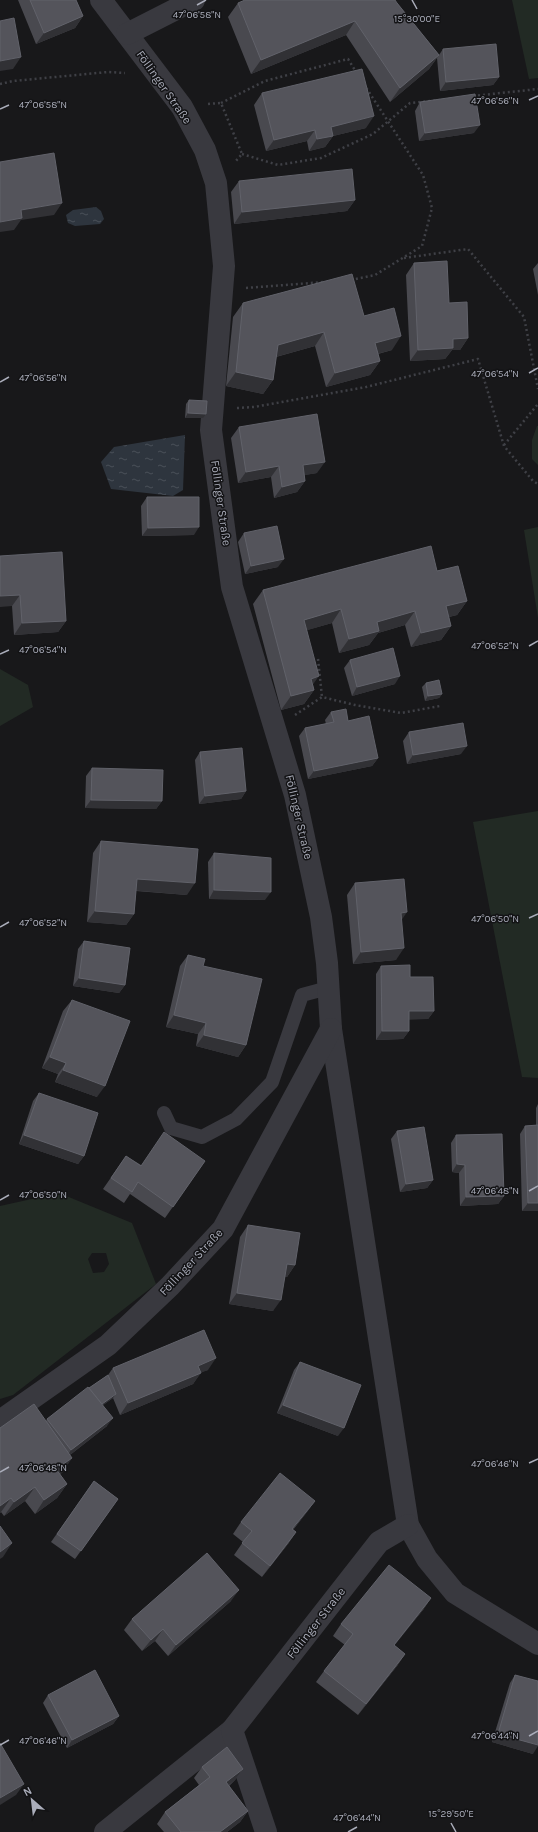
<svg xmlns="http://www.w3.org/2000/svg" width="538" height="1832" viewBox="0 0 538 1832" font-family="Karla,sans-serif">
<defs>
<pattern id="water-ripples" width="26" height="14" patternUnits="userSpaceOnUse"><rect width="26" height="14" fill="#2e353e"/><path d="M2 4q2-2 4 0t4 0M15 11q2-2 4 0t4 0" fill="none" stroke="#4a5058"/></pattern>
</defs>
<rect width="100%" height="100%" fill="#18181a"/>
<g fill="#222a24" fill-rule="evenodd">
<path d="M 512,0 L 538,0 L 538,78 L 529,79 Z"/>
<path d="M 537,426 L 538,426 L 538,465 L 532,459 L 532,440 Z"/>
<path d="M 538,527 L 538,618 L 524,530 Z"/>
<path d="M 0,669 L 28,685 L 33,707 L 0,726 Z"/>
<path d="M 538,811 L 538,1078 L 522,1077 L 473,822 Z"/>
<path d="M 59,1193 L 132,1223 L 156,1284 L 13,1395 L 0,1399 L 0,1206 ZM 92,1253 L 106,1253 L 109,1264 L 104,1272 L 93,1273 L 88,1259 Z"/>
</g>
<g fill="url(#water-ripples)">
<path d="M 96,207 L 101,211 L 104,219 L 100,224 L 75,226 L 68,223 L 66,215 L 73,210 Z"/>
<path d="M 185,435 L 183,490 L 173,496 L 111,489 L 101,462 L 114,447 Z"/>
</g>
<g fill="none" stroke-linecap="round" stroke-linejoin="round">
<g stroke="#3f4046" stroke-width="2.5" stroke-dasharray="2 3" stroke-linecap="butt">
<path d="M 0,84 L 13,81 L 108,72 L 125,73"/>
<path d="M 473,96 L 538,89"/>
<path d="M 221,103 L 265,81 L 348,59 L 356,72"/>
<path d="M 208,104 L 221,103 L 242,154 L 235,162"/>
<path d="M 242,154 L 278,165 L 321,158 L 373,134 L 410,103 L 440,100"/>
<path d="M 404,258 L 468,249 L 524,317 L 538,389"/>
<path d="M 351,280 L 375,275 L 422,246 L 432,208 L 423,175 L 365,86"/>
<path d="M 246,288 L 324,282"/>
<path d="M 237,408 L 254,407 L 366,387 L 478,359 L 504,446 L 533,481 L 538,484"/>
<path d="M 504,445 L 538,404"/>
<path d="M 318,659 L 322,697"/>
<path d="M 295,715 L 322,697 L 355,705 L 401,713 L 440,706"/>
</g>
<path stroke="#39393f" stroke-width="14" d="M 164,1113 L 171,1128 L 202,1137 L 236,1119 L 272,1082 L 302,995 L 328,988"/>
<g stroke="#39393f" stroke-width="22">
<path d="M 101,0 L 182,107 L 205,150 L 216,183 L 224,266 L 211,430 L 232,587 L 295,795 L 321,917 L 327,963 L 331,1029 L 408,1525 L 427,1559 L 455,1593 L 538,1644"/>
<path d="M 127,34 L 194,0"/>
<path d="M 0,1421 L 108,1345 L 170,1286 L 223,1229 L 331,1029"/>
<path d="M 105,1832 L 232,1730"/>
<path d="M 266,1832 L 232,1730 L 379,1542 L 408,1525"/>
</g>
</g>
<g fill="#49494f">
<path d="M 18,0 L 76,0 L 83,16 L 75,28 L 36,44 Z"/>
<path d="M 238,3 L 397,3 L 439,55 L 443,49 L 499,77 L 493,85 L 440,91 L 437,58 L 429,69 L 390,102 L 346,35 L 251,74 L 228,17 Z"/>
<path d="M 262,93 L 366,128 L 333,136 L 325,147 L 309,151 L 307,141 L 266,151 L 254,105 Z"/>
<path d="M 420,102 L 474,133 L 419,141 L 415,111 Z"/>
<path d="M 239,181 L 355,200 L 347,211 L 234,224 L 231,192 Z"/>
<path d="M 414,263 L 449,303 L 468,338 L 460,350 L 452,350 L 445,359 L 410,361 L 406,275 Z"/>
<path d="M 538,263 L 538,295 L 533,269 Z"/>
<path d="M 243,303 L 364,316 L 392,350 L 378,354 L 380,361 L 370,375 L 326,387 L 315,346 L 276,357 L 273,380 L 263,394 L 226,386 L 233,317 Z"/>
<path d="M 189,400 L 203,418 L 185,418 L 186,404 Z"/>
<path d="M 239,427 L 317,473 L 304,475 L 305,481 L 297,492 L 274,498 L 271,477 L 238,483 L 231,438 Z"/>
<path d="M 147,497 L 194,535 L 142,536 L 141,506 Z"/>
<path d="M 244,533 L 278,567 L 245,574 L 238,542 Z"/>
<path d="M 0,556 L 66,621 L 58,632 L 14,635 L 12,606 Z"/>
<path d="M 437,571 L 467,601 L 457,615 L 449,617 L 451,626 L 441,640 L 411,647 L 405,625 L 378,633 L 369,645 L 339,653 L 332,623 L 307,630 L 313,685 L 314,690 L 304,704 L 281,710 L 253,604 L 263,590 Z"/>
<path d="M 350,660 L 395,684 L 352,696 L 344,668 Z"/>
<path d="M 426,683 L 442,694 L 439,698 L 425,701 L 422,687 Z"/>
<path d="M 331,712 L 348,721 L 378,758 L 372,766 L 308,779 L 299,736 L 305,728 L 326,724 L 325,720 Z"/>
<path d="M 409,732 L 461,754 L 407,764 L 403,741 Z"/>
<path d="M 200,752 L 246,791 L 241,799 L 199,804 L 195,760 Z"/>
<path d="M 92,768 L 162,801 L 156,809 L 85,808 L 86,776 Z"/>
<path d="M 101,841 L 187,895 L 136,891 L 134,914 L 126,925 L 87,922 L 93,853 Z"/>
<path d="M 214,853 L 265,900 L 209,899 L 208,862 Z"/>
<path d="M 355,883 L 402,920 L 396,960 L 353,964 L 347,895 Z"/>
<path d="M 84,941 L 125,985 L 119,993 L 73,986 L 78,949 Z"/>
<path d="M 188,955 L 203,966 L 246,1045 L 238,1057 L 196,1046 L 198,1034 L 166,1027 L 180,966 Z"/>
<path d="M 381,966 L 410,977 L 434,1011 L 428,1019 L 409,1019 L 409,1031 L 403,1039 L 376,1040 L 376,974 Z"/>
<path d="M 72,1000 L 97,1097 L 55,1082 L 58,1074 L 42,1068 L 63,1011 Z"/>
<path d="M 39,1093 L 84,1156 L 78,1164 L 19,1144 L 33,1101 Z"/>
<path d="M 538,1104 L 538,1211 L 522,1211 L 520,1134 L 525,1126 L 536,1125 L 536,1108 Z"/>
<path d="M 397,1131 L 433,1180 L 427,1188 L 400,1192 L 391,1139 Z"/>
<path d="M 456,1135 L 504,1196 L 498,1204 L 460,1206 L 459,1173 L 452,1172 L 451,1143 Z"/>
<path d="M 126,1156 L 141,1165 L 205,1161 L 165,1218 L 130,1194 L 124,1203 L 103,1189 Z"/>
<path d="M 248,1225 L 295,1265 L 287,1277 L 285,1277 L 273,1311 L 229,1304 L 240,1237 Z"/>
<path d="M 300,1362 L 338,1436 L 277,1413 L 294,1370 Z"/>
<path d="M 113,1368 L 208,1370 L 201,1372 L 193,1384 L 120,1415 L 113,1398 L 103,1405 L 107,1426 L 70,1455 L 63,1472 L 60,1474 L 67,1484 L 57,1498 L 35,1514 L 25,1501 L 4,1516 L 1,1512 L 0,1513 L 0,1428 L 46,1421 L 47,1419 L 89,1388 L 108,1375 Z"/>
<path d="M 94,1481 L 118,1499 L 75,1559 L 51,1542 Z"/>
<path d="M 315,1501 L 307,1512 L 293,1530 L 296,1532 L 288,1544 L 262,1577 L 234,1555 L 243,1542 L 233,1534 L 241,1522 Z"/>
<path d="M 431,1598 L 423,1610 L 394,1645 L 405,1654 L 397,1666 L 358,1715 L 316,1682 L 324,1671 L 345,1645 L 333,1636 L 341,1624 Z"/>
<path d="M 231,1601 L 168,1656 L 155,1641 L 142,1651 L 124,1630 L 132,1619 Z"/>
<path d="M 515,1675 L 533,1754 L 492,1742 L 510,1683 Z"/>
<path d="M 48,1695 L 119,1716 L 113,1724 L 67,1748 L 43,1703 Z"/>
<path d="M 202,1767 L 243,1769 L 235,1780 L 229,1786 L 248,1811 L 240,1822 L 227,1832 L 164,1832 L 157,1824 L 165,1812 L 199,1785 L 194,1778 Z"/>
</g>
<g fill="#313135">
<path d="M 83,16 L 75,28 L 36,44 L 44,33 Z"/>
<path d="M 355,21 L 346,35 L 251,74 L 261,60 Z"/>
<path d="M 439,55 L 429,69 L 390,102 L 400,88 Z"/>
<path d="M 21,57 L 13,69 L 0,71 L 0,61 Z"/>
<path d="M 499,77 L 493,85 L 440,91 L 446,82 Z"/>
<path d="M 374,116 L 366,128 L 333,136 L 325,147 L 309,151 L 317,139 L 331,127 Z"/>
<path d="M 480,125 L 474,133 L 419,141 L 425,133 Z"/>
<path d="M 315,130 L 307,141 L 266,151 L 274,140 Z"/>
<path d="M 355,200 L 347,211 L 234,224 L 242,212 Z"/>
<path d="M 62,203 L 54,215 L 21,220 L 14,230 L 0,232 L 0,222 L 21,210 Z"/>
<path d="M 324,332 L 315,346 L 268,359 L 278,345 Z"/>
<path d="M 401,336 L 392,350 L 365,357 L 375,343 Z"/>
<path d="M 468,338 L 460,350 L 452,350 L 445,359 L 410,361 L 418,350 L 453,339 Z"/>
<path d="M 380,361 L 370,375 L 326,387 L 335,373 Z"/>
<path d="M 236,372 L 273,380 L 263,394 L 226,386 Z"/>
<path d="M 188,413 L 206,414 L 203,418 L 185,418 Z"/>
<path d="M 325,462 L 317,473 L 295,477 L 303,465 Z"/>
<path d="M 279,466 L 271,477 L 238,483 L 246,472 Z"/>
<path d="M 305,481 L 297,492 L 274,498 L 282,487 Z"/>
<path d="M 199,527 L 194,535 L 142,536 L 148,528 Z"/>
<path d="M 284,559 L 278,567 L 245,574 L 251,566 Z"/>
<path d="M 20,595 L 12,606 L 0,607 L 0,596 Z"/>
<path d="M 467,601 L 457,615 L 436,620 L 446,606 Z"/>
<path d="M 341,609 L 332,623 L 294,634 L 304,620 Z"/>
<path d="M 415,611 L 405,625 L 378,633 L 369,645 L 339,653 L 349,639 L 377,622 Z"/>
<path d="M 66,621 L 58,632 L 14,635 L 22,623 Z"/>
<path d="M 451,626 L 441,640 L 411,647 L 421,633 Z"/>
<path d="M 319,676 L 309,690 L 311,679 Z"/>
<path d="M 400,676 L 395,684 L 352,696 L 357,687 Z"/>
<path d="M 314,690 L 304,704 L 281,710 L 291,696 Z"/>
<path d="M 442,694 L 439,698 L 425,701 L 428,696 Z"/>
<path d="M 467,746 L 461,754 L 407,764 L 413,755 Z"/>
<path d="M 378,758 L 372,766 L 308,779 L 314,771 Z"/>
<path d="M 246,791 L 241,799 L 199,804 L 205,796 Z"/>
<path d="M 91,800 L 162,801 L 156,809 L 85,808 Z"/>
<path d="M 137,879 L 195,883 L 187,895 L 129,890 Z"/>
<path d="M 214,890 L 271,892 L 265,900 L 209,899 Z"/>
<path d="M 95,911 L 134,914 L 126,925 L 87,922 Z"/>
<path d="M 407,912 L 399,924 L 401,913 Z"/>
<path d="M 404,948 L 396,960 L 353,964 L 361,952 Z"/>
<path d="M 79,978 L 125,985 L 119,993 L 73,986 Z"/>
<path d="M 409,1011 L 434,1011 L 428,1019 L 403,1020 Z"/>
<path d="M 174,1015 L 206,1023 L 198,1034 L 166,1027 Z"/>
<path d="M 382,1031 L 409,1031 L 403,1039 L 376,1040 Z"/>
<path d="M 204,1035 L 246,1045 L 238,1057 L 196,1046 Z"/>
<path d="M 50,1057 L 66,1063 L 58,1074 L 42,1068 Z"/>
<path d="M 63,1070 L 105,1086 L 97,1097 L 55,1082 Z"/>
<path d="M 24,1135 L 84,1156 L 78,1164 L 19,1144 Z"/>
<path d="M 457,1164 L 465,1165 L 459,1173 L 452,1172 Z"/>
<path d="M 433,1180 L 427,1188 L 400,1192 L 406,1184 Z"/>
<path d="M 504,1196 L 498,1204 L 460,1206 L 466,1197 Z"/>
<path d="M 528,1203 L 538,1203 L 538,1211 L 522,1211 Z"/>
<path d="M 287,1264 L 295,1265 L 287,1277 L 279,1276 Z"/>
<path d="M 237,1293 L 281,1300 L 273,1311 L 229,1304 Z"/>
<path d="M 216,1358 L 208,1370 L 190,1377 L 198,1366 Z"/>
<path d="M 201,1373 L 193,1384 L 120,1415 L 128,1403 Z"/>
<path d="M 116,1394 L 113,1398 L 95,1411 L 98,1407 Z"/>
<path d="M 283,1405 L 344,1428 L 338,1436 L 277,1413 Z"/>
<path d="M 113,1418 L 107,1426 L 66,1458 L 71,1450 Z"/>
<path d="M 72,1458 L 63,1472 L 47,1483 L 56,1469 Z"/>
<path d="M 67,1484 L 57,1498 L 35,1514 L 44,1500 Z"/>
<path d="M 35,1487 L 25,1501 L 4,1516 L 14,1502 Z"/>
<path d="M 11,1498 L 1,1512 L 0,1513 L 0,1506 Z"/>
<path d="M 315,1501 L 307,1512 L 284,1540 L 292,1529 Z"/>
<path d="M 296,1532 L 288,1544 L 262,1577 L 270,1566 Z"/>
<path d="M 12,1543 L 3,1557 L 0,1559 L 0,1552 Z"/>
<path d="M 239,1590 L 231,1601 L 168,1656 L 176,1645 Z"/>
<path d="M 431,1598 L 423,1610 L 386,1656 L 394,1645 Z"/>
<path d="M 163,1629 L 155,1641 L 142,1651 L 151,1640 Z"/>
<path d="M 405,1654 L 397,1666 L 358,1715 L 366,1704 Z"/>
<path d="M 119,1716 L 113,1724 L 67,1748 L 72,1740 Z"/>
<path d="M 498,1734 L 538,1745 L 538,1746 L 533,1754 L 492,1742 Z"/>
<path d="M 243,1769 L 235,1780 L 218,1794 L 226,1782 Z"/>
<path d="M 24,1784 L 16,1795 L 0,1805 L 0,1798 Z"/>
<path d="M 248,1811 L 240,1822 L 227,1832 L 220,1832 Z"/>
</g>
<g fill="#54545b" stroke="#61626a">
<path d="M 30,0 L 76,0 L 83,16 L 44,33 Z"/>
<path d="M 245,0 L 395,0 L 397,3 L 439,55 L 400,88 L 355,21 L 261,60 L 238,3 Z"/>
<path d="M 14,18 L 21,57 L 0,61 L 0,21 Z"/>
<path d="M 496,44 L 499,77 L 446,82 L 443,49 Z"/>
<path d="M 362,69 L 374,116 L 331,127 L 333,136 L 317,139 L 315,130 L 274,140 L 262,93 Z"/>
<path d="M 475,94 L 480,125 L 425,133 L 420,102 Z"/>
<path d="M 54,153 L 62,203 L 21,210 L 22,218 L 0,222 L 0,162 Z"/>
<path d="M 352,169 L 355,200 L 242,212 L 239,181 Z"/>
<path d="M 447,261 L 449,303 L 467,302 L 468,338 L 453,339 L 453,348 L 418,350 L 414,263 Z"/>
<path d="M 352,274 L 364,316 L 394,308 L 401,336 L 375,343 L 380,361 L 335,373 L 324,332 L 278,345 L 273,380 L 236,372 L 243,303 Z"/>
<path d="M 189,400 L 207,401 L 206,414 L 188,413 Z"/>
<path d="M 317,414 L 325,462 L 303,465 L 305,481 L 282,487 L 279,466 L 246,472 L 239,427 Z"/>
<path d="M 147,497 L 199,497 L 199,527 L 148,528 Z"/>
<path d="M 277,526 L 284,559 L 251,566 L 244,533 Z"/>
<path d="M 431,546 L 437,571 L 458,566 L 467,601 L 446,606 L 451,626 L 421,633 L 415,611 L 377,622 L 379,631 L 349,639 L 341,609 L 304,620 L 319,676 L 311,679 L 314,690 L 291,696 L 263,590 Z"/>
<path d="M 62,552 L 66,621 L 22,623 L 20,595 L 0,596 L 0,556 Z"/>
<path d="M 393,648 L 400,676 L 357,687 L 350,660 Z"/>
<path d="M 439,680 L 442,694 L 428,696 L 426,683 Z"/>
<path d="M 346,709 L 348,721 L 369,716 L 378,758 L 314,771 L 305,728 L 334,722 L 331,712 Z"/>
<path d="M 463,723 L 467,746 L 413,755 L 409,732 Z"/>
<path d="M 242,748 L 246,791 L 205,796 L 200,752 Z"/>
<path d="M 92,768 L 163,770 L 162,801 L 91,800 Z"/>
<path d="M 101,841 L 198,849 L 195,883 L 137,879 L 134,914 L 95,911 Z"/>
<path d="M 214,853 L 271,858 L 271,892 L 214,890 Z"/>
<path d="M 404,879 L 407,912 L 401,913 L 404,948 L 361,952 L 355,883 Z"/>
<path d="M 84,941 L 130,948 L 125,985 L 79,978 Z"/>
<path d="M 188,955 L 205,959 L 203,966 L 262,979 L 246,1045 L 204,1035 L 206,1023 L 174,1015 Z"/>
<path d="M 410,965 L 410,977 L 433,977 L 434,1011 L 409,1011 L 409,1031 L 382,1031 L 381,966 Z"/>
<path d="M 72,1000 L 130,1021 L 105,1086 L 63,1070 L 66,1063 L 50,1057 Z"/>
<path d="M 39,1093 L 98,1113 L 84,1156 L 24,1135 Z"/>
<path d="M 538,1125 L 538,1203 L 528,1203 L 525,1126 Z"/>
<path d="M 424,1127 L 433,1180 L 406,1184 L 397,1131 Z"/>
<path d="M 164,1132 L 205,1161 L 173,1207 L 138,1182 L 132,1192 L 111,1178 L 126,1156 L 141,1166 Z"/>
<path d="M 502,1134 L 504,1196 L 466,1197 L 465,1165 L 457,1164 L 456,1135 Z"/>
<path d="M 248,1225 L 300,1233 L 295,1265 L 287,1264 L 281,1300 L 237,1293 Z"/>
<path d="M 204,1330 L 216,1358 L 198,1366 L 201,1373 L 128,1403 L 113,1368 Z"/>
<path d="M 300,1362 L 361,1385 L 344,1428 L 283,1405 Z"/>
<path d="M 108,1375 L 116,1394 L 102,1404 L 89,1388 Z"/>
<path d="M 88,1387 L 113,1418 L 71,1450 L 47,1419 Z"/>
<path d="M 34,1404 L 72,1458 L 56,1469 L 67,1484 L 44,1500 L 35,1487 L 14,1502 L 11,1498 L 0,1506 L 0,1428 Z"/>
<path d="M 280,1473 L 315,1501 L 292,1529 L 296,1532 L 270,1566 L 242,1543 L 252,1531 L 241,1522 Z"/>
<path d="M 94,1481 L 118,1499 L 81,1551 L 57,1534 Z"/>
<path d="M 0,1526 L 12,1543 L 0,1552 Z"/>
<path d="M 207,1553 L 239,1590 L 176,1645 L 163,1629 L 151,1640 L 132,1619 Z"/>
<path d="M 389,1565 L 431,1598 L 394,1645 L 405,1654 L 366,1704 L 324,1671 L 353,1634 L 341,1624 Z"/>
<path d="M 95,1670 L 119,1716 L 72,1740 L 48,1695 Z"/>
<path d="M 515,1675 L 538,1681 L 538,1745 L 498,1734 Z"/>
<path d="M 0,1743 L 24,1784 L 0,1798 Z"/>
<path d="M 227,1747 L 243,1769 L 226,1782 L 248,1811 L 220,1832 L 181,1832 L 165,1812 L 210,1777 L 202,1767 Z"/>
</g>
<path fill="none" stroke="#aaadba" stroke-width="1.5" d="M 412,0 L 417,9M 197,5 L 206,0M 529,100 L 538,96M 0,109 L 9,105M 529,373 L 538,368M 0,382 L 9,377M 529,646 L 538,641M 0,654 L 9,650M 529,918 L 538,914M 0,927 L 9,922M 529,1191 L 538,1186M 0,1200 L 9,1195M 529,1463 L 538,1459M 0,1472 L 9,1467M 529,1736 L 538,1731M 0,1745 L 9,1740M 451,1823 L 456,1832M 348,1832 L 357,1827"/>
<g text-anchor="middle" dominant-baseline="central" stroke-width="3" stroke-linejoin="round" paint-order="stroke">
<g font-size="12" fill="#aaadba" stroke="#131315">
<text transform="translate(164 87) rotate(55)">Föllinger Straße</text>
<text transform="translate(221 503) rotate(82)">Föllinger Straße</text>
<text transform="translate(299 817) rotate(77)">Föllinger Straße</text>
<text transform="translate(191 1262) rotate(-47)">Föllinger Straße</text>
<text transform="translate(316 1623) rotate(-52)">Föllinger Straße</text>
</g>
</g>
<g font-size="10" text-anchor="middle" fill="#aaadba" stroke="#131315" stroke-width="3" stroke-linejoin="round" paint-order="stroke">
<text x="197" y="18">47°06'58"N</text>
<text x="417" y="22">15°30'00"E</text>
<text x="495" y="104">47°06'56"N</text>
<text x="43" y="108">47°06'58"N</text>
<text x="495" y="377">47°06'54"N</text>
<text x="43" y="381">47°06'56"N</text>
<text x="495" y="649">47°06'52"N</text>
<text x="43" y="653">47°06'54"N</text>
<text x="495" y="922">47°06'50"N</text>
<text x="43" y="926">47°06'52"N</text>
<text x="495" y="1194">47°06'48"N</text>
<text x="43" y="1198">47°06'50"N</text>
<text x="495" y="1467">47°06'46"N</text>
<text x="43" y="1471">47°06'48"N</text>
<text x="495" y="1739">47°06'44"N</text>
<text x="43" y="1744">47°06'46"N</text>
<text x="451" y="1817">15°29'50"E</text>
<text x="357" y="1821">47°06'44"N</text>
</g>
<g transform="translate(32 1800) rotate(332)" stroke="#131315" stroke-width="3" paint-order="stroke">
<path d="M0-3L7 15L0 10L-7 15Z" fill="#aaadba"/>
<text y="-6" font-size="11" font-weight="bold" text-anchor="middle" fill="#aaadba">N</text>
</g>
</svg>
